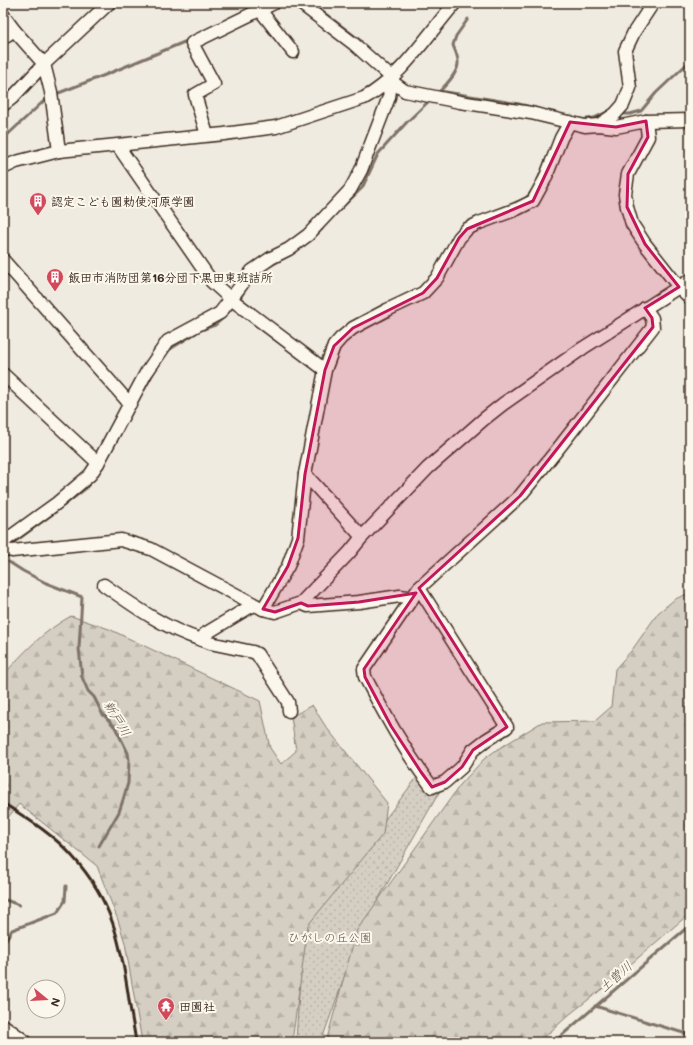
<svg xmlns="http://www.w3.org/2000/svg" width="693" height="1045" viewBox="0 0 693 1045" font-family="Mali,'Klee One',sans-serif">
<defs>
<pattern id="grass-dots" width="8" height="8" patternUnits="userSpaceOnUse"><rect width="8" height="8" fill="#d5cec3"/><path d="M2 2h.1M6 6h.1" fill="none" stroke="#b8b1a7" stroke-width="1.8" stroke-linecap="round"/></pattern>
<pattern id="forest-firs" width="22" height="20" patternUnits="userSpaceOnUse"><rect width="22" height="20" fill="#d5cec3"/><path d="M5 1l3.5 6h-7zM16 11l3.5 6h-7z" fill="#b8b1a7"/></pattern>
</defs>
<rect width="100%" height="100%" fill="#f0ebe0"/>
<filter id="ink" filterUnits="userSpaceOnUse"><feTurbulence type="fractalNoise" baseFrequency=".025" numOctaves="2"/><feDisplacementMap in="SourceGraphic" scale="8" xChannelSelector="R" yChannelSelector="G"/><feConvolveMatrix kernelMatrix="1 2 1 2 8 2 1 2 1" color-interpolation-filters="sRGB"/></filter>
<g filter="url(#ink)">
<path fill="url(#grass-dots)" stroke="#887c70" d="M 421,772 L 432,787 L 445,782 L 362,928 L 321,1042 L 296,1042 L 303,927 Z"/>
<g fill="url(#forest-firs)" stroke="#887c70">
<path d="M 690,593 L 690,913 L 602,989 L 570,1014 L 539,1042 L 326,1042 L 357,930 L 460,785 L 484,759 L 495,751 L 542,722 L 595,721 L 611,707 L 615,669 L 632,650 L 658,613 L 675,599 Z"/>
<path d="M 71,616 L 109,629 L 260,701 L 270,748 L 281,764 L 296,751 L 291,717 L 312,705 L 326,727 L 387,803 L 383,834 L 308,925 L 292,1042 L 142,1042 L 125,943 L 118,920 L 97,866 L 19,804 L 6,820 L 3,822 L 3,676 C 23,652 44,631 71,616 Z"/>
</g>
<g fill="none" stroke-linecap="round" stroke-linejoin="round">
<g stroke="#7f7367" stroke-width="3">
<path d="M 311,3 L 361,41"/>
<path d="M 473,5 L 474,3"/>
<path d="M 440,91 L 519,104 L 535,108"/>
<path d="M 439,92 C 446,85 457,74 458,64 C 459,58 455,51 453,45 L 456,36 L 468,19"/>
<path d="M 56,94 L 105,75 L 189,40"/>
<path d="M 625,114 L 630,114 L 641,111 L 656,93 L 690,61"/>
<path d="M 581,120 L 594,118 L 613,109"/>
<path d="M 3,139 L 46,99"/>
<path d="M 492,212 L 525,199 C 536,190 541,171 547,158"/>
<path d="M 335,214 L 362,188 L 378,154 L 407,122 L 428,102"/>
<path d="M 312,239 L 322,229"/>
<path d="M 270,266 L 289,255"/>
<path d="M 240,298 L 247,287"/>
<path d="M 382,320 L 396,312"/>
<path d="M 201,330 L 215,325 L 223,318 L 231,309"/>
<path d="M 167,351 L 196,333"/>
<path d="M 144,390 L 157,366"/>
<path d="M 107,458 L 139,398"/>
<path d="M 63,506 L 85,489 L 94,478"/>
<path d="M 13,543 L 58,510"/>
<path d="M 9,562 L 23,571 L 46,583 L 82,597 L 79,648 L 82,677 L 88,691 L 94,697 L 102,713 L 115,727 L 128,753 L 129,760 L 128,783 L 123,800 L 119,812 L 99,846"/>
<path d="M 3,899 L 19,905"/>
<path d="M 3,944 L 12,930 L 57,913 L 65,901 L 66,886"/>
<path d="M 595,1006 L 690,1035"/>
<path d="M 554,1042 L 690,925"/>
</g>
<g stroke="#3b2a1e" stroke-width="15">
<g id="minor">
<path d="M 300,3 L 354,44 L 392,78 L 394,83 L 405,91 L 460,102 L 531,113 L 585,126 L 599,125 L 616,127 L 646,121 L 690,120"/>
<path d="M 260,10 L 293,52"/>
<path d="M 3,15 L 14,30 L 44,64 L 51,92 L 59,151"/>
<path d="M 3,38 L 14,30"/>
<path d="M 3,105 L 12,98 L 44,64 L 109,3"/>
<path d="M 646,121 L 648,137 L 628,174 L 625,194 L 627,207 L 632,224 L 645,244 L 679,287 L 690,298"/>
<path d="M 599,125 L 615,114 L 623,105 L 630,88 L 625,51 L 634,32 L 653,3"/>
<path d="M 207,135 L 195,95 L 214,84 L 192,43 L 274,3"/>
<path d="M 118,146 L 212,282 L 231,299 L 325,370"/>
<path d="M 3,168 L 16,162 L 59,151 L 224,134 L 276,127 L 364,98 C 400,79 428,34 455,3"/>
<path d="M 3,260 L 130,404"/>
<path d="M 3,374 L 98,463"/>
<path d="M 305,474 L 362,537"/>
<path d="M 3,542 L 57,503 L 90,475 L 98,463 L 146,373 L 168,341 L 220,313 L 252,271 L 271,258 L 289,249 L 308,235 L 350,190 L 361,170 L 389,97 L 392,78"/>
<path d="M 3,549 L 12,551 L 121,540 L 151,549 L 263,609 L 275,612 L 301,603 L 349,553 L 362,537 L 428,468 L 484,419 L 503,404 L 583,348 L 690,280"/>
<path d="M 104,585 C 135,607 166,629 202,640"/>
<path d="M 419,588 L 507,727 L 486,740 L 473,750 L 462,767 L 445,782 L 432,787 C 405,752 385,715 365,677 L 364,669 L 419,588 L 520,496 L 561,445 L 653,327 L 652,318 L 645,308"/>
<path d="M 301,603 L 308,606 L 359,602 L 400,596 L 407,597 L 412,599"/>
<path d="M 255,605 L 248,608 L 205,634 L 202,640 L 210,643 L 253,652 L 257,654 L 288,702 L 289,711"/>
<path d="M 263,609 L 288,566 L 298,538 L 305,474 L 325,370 L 334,346 L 341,338 L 353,328 L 387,310 L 423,293 L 437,278 L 459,238 L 467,229 L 479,223 L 517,209 L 533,201 L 545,179 L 561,138 L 570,122"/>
<path d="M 3,1025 L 26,1042"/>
</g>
</g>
<use href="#minor" stroke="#fbf7ec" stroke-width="12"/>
<path stroke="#3b2a1e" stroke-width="3" d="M 3,803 C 28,819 54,835 73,857 C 113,901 121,944 129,1000 C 131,1014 134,1028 136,1042"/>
</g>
</g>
<path fill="#c2185b" fill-opacity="0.2" stroke="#c2185b" stroke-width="3" stroke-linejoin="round" d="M 646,121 L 648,137 L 628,174 L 627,207 L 645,244 L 679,287 L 645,308 L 652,318 L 653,327 L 520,496 L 419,588 L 507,727 L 473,750 L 462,767 L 445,782 L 432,787 L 421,772 L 391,726 L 365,677 L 364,669 L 416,593 L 359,602 L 308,606 L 301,603 L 275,612 L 263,609 L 288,566 L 298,538 L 305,474 L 325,370 L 334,346 L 353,328 L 423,293 L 437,278 L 459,238 L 467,229 L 533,201 L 570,122 L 616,127 Z"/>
<defs>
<g id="building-pin" transform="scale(0.9)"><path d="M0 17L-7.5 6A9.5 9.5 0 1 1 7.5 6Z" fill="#d1495b" stroke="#fbf7ec"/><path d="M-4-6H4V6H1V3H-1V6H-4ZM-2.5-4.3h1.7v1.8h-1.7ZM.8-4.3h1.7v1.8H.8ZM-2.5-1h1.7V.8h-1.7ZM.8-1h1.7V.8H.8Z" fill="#fff"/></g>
<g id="temple-pin" transform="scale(0.9)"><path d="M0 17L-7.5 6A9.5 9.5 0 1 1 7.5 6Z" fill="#d1495b" stroke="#fbf7ec"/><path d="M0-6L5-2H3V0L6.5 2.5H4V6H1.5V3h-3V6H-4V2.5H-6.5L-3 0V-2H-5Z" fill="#fff"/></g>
</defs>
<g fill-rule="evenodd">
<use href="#building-pin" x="38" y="201"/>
<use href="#building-pin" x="55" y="277"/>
<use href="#temple-pin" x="166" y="1006"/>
</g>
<g text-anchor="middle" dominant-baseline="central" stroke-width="4" stroke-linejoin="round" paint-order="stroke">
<g font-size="12" font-weight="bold" fill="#3b2a1e" stroke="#fbf7ec" text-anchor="start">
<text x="51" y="201">認定こども園勅使河原学園</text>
<text x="68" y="277">飯田市消防団第16分団下黒田東班詰所</text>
<text x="179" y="1006">田園社</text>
</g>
<g font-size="12" fill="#625347" stroke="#fbf7ec">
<text x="330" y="937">ひがしの丘公園</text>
</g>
<g font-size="13" font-style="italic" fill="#635448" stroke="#fbf7ec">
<text transform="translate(118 718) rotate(59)">新戸川</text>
<text transform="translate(615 976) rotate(-41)">土曽川</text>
</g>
</g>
<rect width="693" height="1045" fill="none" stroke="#fbf7ec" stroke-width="16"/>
<rect x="8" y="8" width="677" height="1029" fill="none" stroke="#3b2a1e" stroke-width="1.5" filter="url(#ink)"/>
<g transform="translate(46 999) rotate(108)"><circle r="19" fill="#fbf7ec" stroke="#aea59a"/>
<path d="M0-3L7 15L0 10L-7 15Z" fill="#d1495b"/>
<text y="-6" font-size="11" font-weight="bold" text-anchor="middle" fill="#3b2a1e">N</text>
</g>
</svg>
